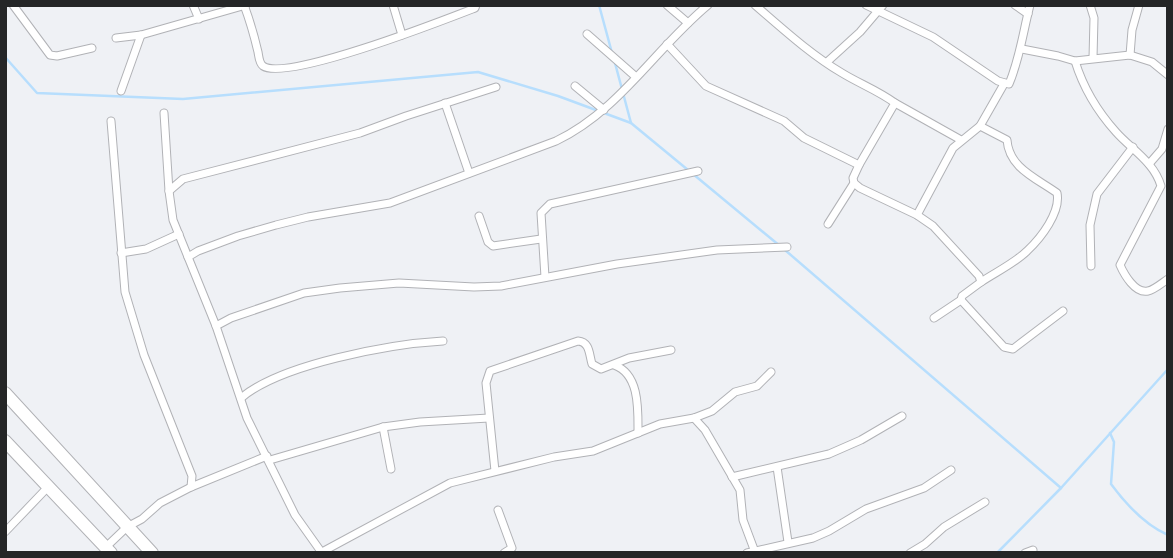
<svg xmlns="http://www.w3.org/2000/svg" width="1173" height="558" viewBox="0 0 1173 558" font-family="'Open Sans',sans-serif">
<rect width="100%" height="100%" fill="#eff1f5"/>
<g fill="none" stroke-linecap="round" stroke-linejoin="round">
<g stroke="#b7defd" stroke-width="2.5">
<path d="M 599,5 L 612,53"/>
<path d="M 5,57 L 37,93 L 183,99 L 478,72 L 558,96 L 631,123 L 688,170"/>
<path d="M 615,63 L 631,123"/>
<path d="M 693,174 L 780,246"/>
<path d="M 785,250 L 1061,488"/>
<path d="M 1110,433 L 1114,442 L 1111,484 C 1125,503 1145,525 1168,535"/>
<path d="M 997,553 L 1061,488 L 1168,369"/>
</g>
<g stroke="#b1b2b6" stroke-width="9">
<g id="street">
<path d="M 13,5 L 50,55 L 57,56 L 92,48"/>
<path d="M 193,5 L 199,19"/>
<path d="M 244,5 C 250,21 254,35 258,52 C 259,57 259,63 263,66 C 286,82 444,20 475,8 L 476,5"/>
<path d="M 393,5 L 402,35"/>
<path d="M 667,5 L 688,23"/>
<path d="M 755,5 C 783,29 810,54 842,73 C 860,84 877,90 895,103 L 859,165"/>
<path d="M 866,5 L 933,37 L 998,81 L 1009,84 C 1020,58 1023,32 1030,5"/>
<path d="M 1015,5 L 1028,14"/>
<path d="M 1090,5 L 1094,18 L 1093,58"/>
<path d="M 587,34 L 636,77"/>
<path d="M 116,38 L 141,35 L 246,5"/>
<path d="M 667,44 L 706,86 L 784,121 L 804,138 L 859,165 L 853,178 L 854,183 L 860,188 L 917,215 L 933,226 L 979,276 L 981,282 L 962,296 L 961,300 L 1004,347 L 1013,349 L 1063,311"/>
<path d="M 1022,49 L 1058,56 L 1075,61 L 1130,55 L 1152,62 L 1168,75"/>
<path d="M 1130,55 L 1132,30 L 1139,5"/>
<path d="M 1075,61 C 1083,87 1098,112 1116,132 C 1131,149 1154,162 1161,186 L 1120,265 C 1124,274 1135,294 1148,291 C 1154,290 1162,283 1168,279"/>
<path d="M 827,62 L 860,32 L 883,5"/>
<path d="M 575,86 L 604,110"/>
<path d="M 121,91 L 141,35"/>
<path d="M 445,103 L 469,173"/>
<path d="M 895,103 L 961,140"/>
<path d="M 164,113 L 169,191 L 173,220 L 188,257"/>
<path d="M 111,121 L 125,292 L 144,355 L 192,476 L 191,487"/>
<path d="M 980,126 L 1007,140 C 1009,168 1036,178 1057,193 C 1061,212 1041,238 1027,251 C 1015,263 996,272 981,282"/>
<path d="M 1149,164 L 1162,149 L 1168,129"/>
<path d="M 169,191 L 183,179 L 360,133 L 406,116 L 496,87"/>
<path d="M 917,215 L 953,148 L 980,126 L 1004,84"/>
<path d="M 479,216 L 488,242 L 493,246 L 541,239"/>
<path d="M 828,224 L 854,183"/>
<path d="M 121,253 L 146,249 L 179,234"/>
<path d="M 1091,266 L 1090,225 L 1097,194 L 1133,147"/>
<path d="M 545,277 L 541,213 L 550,204 L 698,171"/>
<path d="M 934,318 L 961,300"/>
<path d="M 216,326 L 231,318 L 304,293 L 340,288 L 399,283 L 474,287 L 501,286 L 617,264 L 717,250 L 787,247"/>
<path d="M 614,365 C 640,374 638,410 638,433"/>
<path d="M 241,398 C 281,364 390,344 443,341"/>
<path d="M 694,418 L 705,430 L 740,490 L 743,520 L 755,552"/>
<path d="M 383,427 L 391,469"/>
<path d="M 270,460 L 383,427 L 420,422 L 489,418"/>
<path d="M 777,467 L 788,542"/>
<path d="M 495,471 L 486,383 L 490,371 L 578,341 C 590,342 589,354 592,364 L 601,369 L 629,358 L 671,350"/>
<path d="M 732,477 L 829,454 L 861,440 L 902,416"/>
<path d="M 498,510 L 512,548 L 504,553"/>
<path d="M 5,532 L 48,487"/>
<path d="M 106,547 L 127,527 L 142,519 L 160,503 L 191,487 L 267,456"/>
<path d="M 322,552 L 450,483 L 554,457 L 593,451 L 660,424 L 694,418 L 712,411 L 735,392 L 757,386 L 771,372"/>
<path d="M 322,553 L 295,515 L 247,418 L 216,326 L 188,257 L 198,251 L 238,236 L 276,225 L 308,217 L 390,203 L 556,141 C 619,111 655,49 708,5"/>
<path d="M 747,553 L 813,538 L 829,531 L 866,509 L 924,488 L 951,470"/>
<path d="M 910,553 L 925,544 L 944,527 L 985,502"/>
<path d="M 1025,553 L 1033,550"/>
</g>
</g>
<g stroke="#b1b2b6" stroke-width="14">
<g id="highway">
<path d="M 5,393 L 152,553"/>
<path d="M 5,441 L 111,553"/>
</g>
</g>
<use href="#street" stroke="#fff" stroke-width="7"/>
<use href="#highway" stroke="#fff" stroke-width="12"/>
</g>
<rect width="1173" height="558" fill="none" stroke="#252627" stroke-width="14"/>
</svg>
